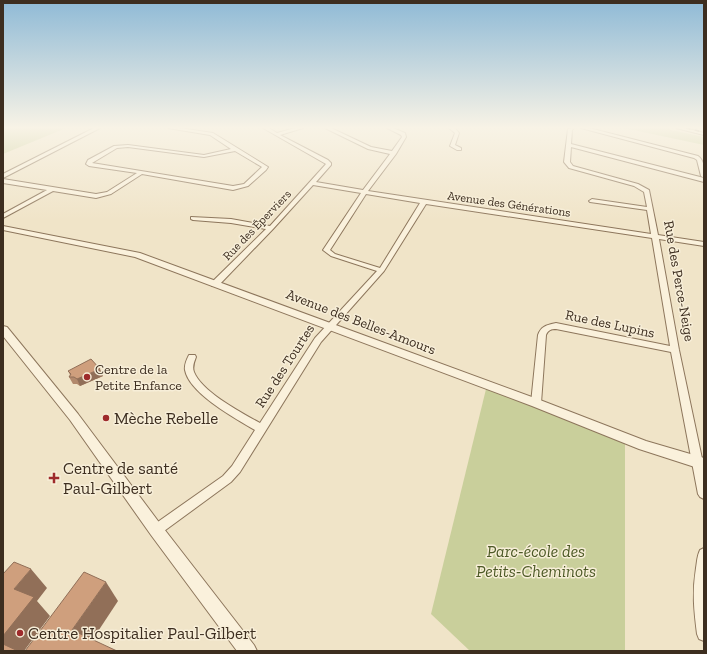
<svg xmlns="http://www.w3.org/2000/svg" width="707" height="654" viewBox="0 0 707 654" font-family="'Zilla Slab',serif">
<rect width="100%" height="100%" fill="#f0e4c8"/>
<g fill="#c9cf9b">
<path d="M 3,128 L 66,128 L 3,154 Z"/>
<path d="M 624,128 L 669,128 L 671,130 L 704,137 L 704,145 Z"/>
<path d="M 487,385 L 625,438 L 625,651 L 470,651 L 431,614 Z"/>
</g>
<g fill="none" stroke-linecap="round" stroke-linejoin="round">
<g stroke="#8d765c" stroke-width="2">
<g id="minor">
<path d="M 94,128 L 100,128 L 3,178 L 3,174 Z"/>
<path d="M 168,128 L 180,128 L 213,133 L 268,167 L 266,170 L 248,186 L 233,190 L 142,174 L 111,194 L 96,198 L 53,191 L 3,218 L 3,214 L 47,190 L 3,183 L 3,179 L 96,194 L 107,192 L 137,173 L 89,166 L 86,164 L 88,160 L 114,146 L 128,145 L 204,155 L 231,149 L 210,135 ZM 128,147 L 204,157 L 235,151 L 262,167 L 244,184 L 233,186 L 92,163 L 117,148 Z"/>
<path d="M 263,128 L 269,128 L 277,133 L 295,128 L 303,128 L 280,135 L 328,160 L 331,163 L 331,165 L 316,182 L 363,190 L 390,154 L 368,149 L 325,128 L 331,128 L 371,147 L 392,151 L 402,137 L 401,135 L 387,128 L 393,128 L 405,133 L 406,137 L 396,154 L 368,191 L 651,234 L 647,210 L 590,202 L 589,201 L 592,199 L 647,207 L 644,192 L 634,186 L 569,168 L 564,162 L 568,129 L 574,128 L 572,130 L 571,144 L 704,178 L 704,182 L 571,147 L 570,162 L 573,166 L 638,184 L 649,190 L 658,235 L 704,242 L 704,246 L 659,239 L 679,350 L 704,468 L 704,499 L 700,497 L 698,494 L 671,352 L 556,329 C 551,329 548,330 546,335 L 541,403 L 539,405 L 536,407 L 533,405 L 531,403 L 538,335 C 541,326 547,325 556,323 L 670,346 L 652,238 L 426,204 L 384,271 L 321,342 L 240,472 L 231,482 L 160,534 L 156,535 L 152,534 L 150,530 L 152,526 L 223,476 L 232,466 L 255,430 C 236,419 189,393 185,370 C 184,365 187,359 189,355 L 195,355 L 196,357 C 194,362 192,367 194,372 C 202,392 242,413 260,423 L 315,338 L 377,271 L 331,256 L 323,250 L 361,193 L 313,185 L 273,229 L 218,286 L 212,286 L 211,284 L 212,282 L 266,229 L 231,223 L 193,220 L 191,219 L 191,217 L 231,219 L 270,226 L 326,164 ZM 366,194 L 420,203 L 380,268 L 335,254 L 330,250 Z"/>
<path d="M 449,128 L 455,128 L 459,133 L 455,145 L 461,148 L 461,150 L 457,150 L 450,146 L 455,133 Z"/>
<path d="M 581,128 L 589,128 L 698,156 C 705,161 704,170 704,178 L 701,176 L 697,160 L 694,158 Z"/>
<path d="M 676,128 L 685,128 L 704,133 L 704,135 Z"/>
<path d="M 704,548 L 704,641 L 699,639 L 697,634 C 694,610 692,592 696,568 C 697,562 697,556 700,550 Z"/>
</g>
</g>
<g stroke="#8d765c" stroke-width="2">
<g id="tertiary">
<path d="M 3,226 L 140,253 L 540,400 L 646,441 L 704,458 L 704,470 L 639,449 L 532,406 L 135,257 L 3,230 Z"/>
<path d="M 3,326 L 7,327 L 78,414 L 161,525 L 254,645 L 257,651 L 237,651 L 151,535 L 70,420 L 3,336 Z"/>
</g>
</g>
<use href="#minor" fill="#faf1dc" fill-rule="evenodd"/>
<use href="#tertiary" fill="#faf1dc" fill-rule="evenodd"/>
<path stroke="#3d2e20" stroke-width="1.5" stroke-dasharray="4.5 4.5" stroke-linecap="butt" d="M 686,128 L 704,132"/>
</g>
<path fill="#b2896c" d="M 68,371 L 103,376 L 80,386 L 77,384 L 73,384 L 69,377 L 70,375 Z"/>
<g fill="#916f58">
<path d="M 100,369 L 103,376 L 80,386 L 77,379 Z"/>
<path d="M 31,569 L 47,588 L 37,601 L 50,616 L 24,651 L 9,651 L 3,646 L 3,636 L 14,589 Z"/>
<path d="M 106,582 L 118,601 L 87,648 L 72,630 Z"/>
</g>
<g fill="#cf9f7d" stroke="#916f58">
<path d="M 91,359 L 100,369 L 77,379 L 74,377 L 69,377 L 71,374 L 68,371 Z"/>
<path d="M 14,562 L 31,569 L 14,589 L 34,597 L 3,636 L 3,574 Z"/>
<path d="M 84,572 L 106,582 L 72,630 L 117,651 L 25,651 Z"/>
<path d="M 3,644 L 18,651 L 3,651 Z"/>
</g>
<linearGradient id="sky" x2="0" y2="1"><stop stop-color="#8fbad6"/><stop offset="0.58" stop-color="#f8f3e6"/><stop offset="1" stop-color="#f8f3e6" stop-opacity="0"/></linearGradient>
<rect width="707" height="220" fill="url(#sky)"/>
<g fill="#9e2a2b" stroke="#f7eed8" stroke-width="1.5">
<circle cx="87" cy="377" r="4"/>
<circle cx="106" cy="418" r="4"/>
<path d="M52 472h4v4h4v4h-4v4h-4v-4h-4v-4h4z"/>
<circle cx="20" cy="633" r="4"/>
</g>
<g text-anchor="middle" dominant-baseline="central" stroke-width="3" stroke-linejoin="round" paint-order="stroke">
<g font-size="12" fill="#3d2e20" stroke="#f7eed8">
<text transform="translate(509 204) rotate(8)">Avenue des Générations</text>
<text transform="translate(257 225) rotate(-46)">Rue des Éperviers</text>
</g>
<g font-size="14" fill="#3d2e20" stroke="#f7eed8">
<text transform="translate(679 281) rotate(80)">Rue des Perce-Neige</text>
<text transform="translate(361 322) rotate(21)">Avenue des Belles-Amours</text>
<text transform="translate(610 324) rotate(12)">Rue des Lupins</text>
<text transform="translate(285 366) rotate(-57)">Rue des Tourtes</text>
</g>
<g font-size="14" fill="#3d2e20" stroke="#f7eed8" text-anchor="start">
<text x="95" y="369">Centre de la<tspan x="95" dy="16">Petite Enfance</tspan></text>
</g>
<g font-size="17" fill="#3d2e20" stroke="#f7eed8" text-anchor="start">
<text x="114" y="418">Mèche Rebelle</text>
<text x="63" y="468">Centre de santé<tspan x="63" dy="20">Paul-Gilbert</tspan></text>
<text x="28" y="633">Centre Hospitalier Paul-Gilbert</text>
</g>
<g font-size="17" font-style="italic" fill="#4d5a26" stroke="#f7eed8">
<text x="536" y="551">Parc-école des<tspan x="536" dy="20">Petits-Cheminots</tspan></text>
</g>
</g>
<rect width="707" height="654" fill="none" stroke="#3d2e20" stroke-width="8"/>
</svg>
